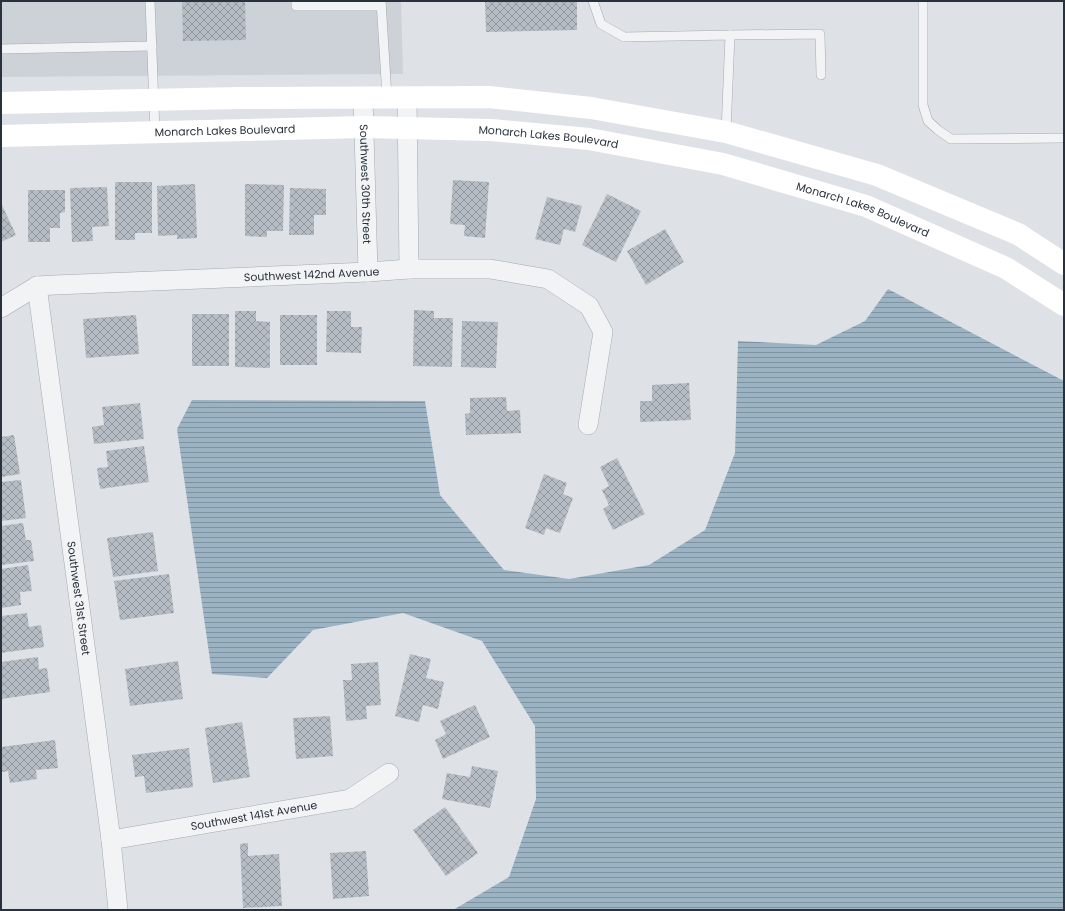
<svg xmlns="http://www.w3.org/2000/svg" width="1065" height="911" viewBox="0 0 1065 911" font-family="Poppins,sans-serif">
<defs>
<pattern id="water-rules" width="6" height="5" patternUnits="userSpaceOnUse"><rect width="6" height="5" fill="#9cb3c4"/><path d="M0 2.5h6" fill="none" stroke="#7f92a0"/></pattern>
<pattern id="building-cross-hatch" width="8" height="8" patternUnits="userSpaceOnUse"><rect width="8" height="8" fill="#b6bcc3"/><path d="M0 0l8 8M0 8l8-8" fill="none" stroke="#9499a0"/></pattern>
</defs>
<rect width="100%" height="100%" fill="#dee2e7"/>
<path fill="#cdd2d8" d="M 1,1 L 401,1 L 403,74 L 1,77 Z"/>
<path fill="url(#water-rules)" d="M 888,289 L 1064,381 L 1064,910 L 453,910 L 509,877 L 536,799 L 535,726 L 482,641 L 403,613 L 313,630 L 267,678 L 212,674 L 177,429 L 192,400 L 425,401 L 440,495 L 504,570 L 569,579 L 649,565 L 705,530 L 735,453 L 738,341 L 816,345 L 865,321 Z"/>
<g fill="url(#building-cross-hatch)">
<path d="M 182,1 L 245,1 L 246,40 L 183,41 Z"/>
<path d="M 485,1 L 577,1 L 577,30 L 486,32 Z"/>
<path d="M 453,180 L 489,182 L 485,238 L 464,236 L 465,225 L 450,224 Z"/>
<path d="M 115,182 L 152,182 L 152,233 L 135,233 L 135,240 L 115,240 Z"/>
<path d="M 195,184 L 197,238 L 177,239 L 177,235 L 158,236 L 157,186 Z"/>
<path d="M 245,184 L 284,185 L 283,231 L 267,231 L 267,237 L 245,236 Z"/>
<path d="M 107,187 L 109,226 L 92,227 L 93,241 L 72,242 L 70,188 Z"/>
<path d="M 290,188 L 326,189 L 326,215 L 314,215 L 314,235 L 289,235 Z"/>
<path d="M 28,190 L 65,190 L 65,212 L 60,213 L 60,228 L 50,228 L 50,242 L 28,242 Z"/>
<path d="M 607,194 L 641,211 L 616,262 L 582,245 Z"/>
<path d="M 547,197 L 582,206 L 575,232 L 564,229 L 560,245 L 535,239 Z"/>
<path d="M 1,203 L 16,235 L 1,242 Z"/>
<path d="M 665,229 L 684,262 L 646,285 L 627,251 Z"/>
<path d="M 414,310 L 434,311 L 434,318 L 453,318 L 452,367 L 413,366 Z"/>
<path d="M 235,311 L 256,311 L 256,321 L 270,322 L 270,368 L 235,367 Z"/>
<path d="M 327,311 L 351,311 L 351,327 L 362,327 L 361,353 L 326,352 Z"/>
<rect x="192" y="314" width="37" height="52"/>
<path d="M 136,315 L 139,354 L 86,358 L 83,319 Z"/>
<rect x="280" y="315" width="37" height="50"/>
<path d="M 462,321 L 498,322 L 496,368 L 461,367 Z"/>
<path d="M 689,383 L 691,420 L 640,422 L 640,401 L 652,401 L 652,385 Z"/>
<path d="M 506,397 L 507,411 L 520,410 L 521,433 L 466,435 L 465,414 L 470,413 L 470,398 Z"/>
<path d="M 140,403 L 144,439 L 94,444 L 92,427 L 104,425 L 102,407 Z"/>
<path d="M 14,435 L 20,474 L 1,477 L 1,437 Z"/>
<path d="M 144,446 L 149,482 L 100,489 L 97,468 L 108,467 L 106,451 Z"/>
<path d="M 617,458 L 645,514 L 613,530 L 603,509 L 609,505 L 602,490 L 609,486 L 600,467 Z"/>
<path d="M 544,474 L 567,483 L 563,494 L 573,498 L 560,533 L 546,528 L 544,535 L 525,528 Z"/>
<path d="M 21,480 L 26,518 L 1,521 L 1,482 Z"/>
<path d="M 23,523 L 26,540 L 31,540 L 34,561 L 1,565 L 1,526 Z"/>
<path d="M 153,532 L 158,571 L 113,577 L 107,538 Z"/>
<path d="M 28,565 L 32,591 L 20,592 L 21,605 L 1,608 L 1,569 Z"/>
<path d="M 169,574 L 174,613 L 120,620 L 114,581 Z"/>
<path d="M 27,613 L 29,627 L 41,625 L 44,647 L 1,653 L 1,616 Z"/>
<path d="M 410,654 L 431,659 L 426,678 L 444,682 L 438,709 L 423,705 L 419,722 L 395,716 Z"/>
<path d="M 38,657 L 39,669 L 47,668 L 50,692 L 1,699 L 1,662 Z"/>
<path d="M 178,661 L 183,699 L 130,706 L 125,669 Z"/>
<path d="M 378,662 L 381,705 L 366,706 L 367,719 L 346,721 L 343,680 L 352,680 L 351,664 Z"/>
<path d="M 475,705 L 490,737 L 443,759 L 435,740 L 446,734 L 440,721 Z"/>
<path d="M 330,716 L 333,756 L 296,759 L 293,718 Z"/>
<path d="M 242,722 L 250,777 L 213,783 L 205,728 Z"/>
<path d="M 55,740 L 58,768 L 36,770 L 37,779 L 10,783 L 8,771 L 2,772 L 1,747 Z"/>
<path d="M 189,748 L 193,787 L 146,793 L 144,776 L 135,777 L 132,755 Z"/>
<path d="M 472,766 L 498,771 L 490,808 L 442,799 L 447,773 L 470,777 Z"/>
<path d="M 445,807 L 478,853 L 446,876 L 413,830 Z"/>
<path d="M 248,843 L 248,856 L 279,854 L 282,906 L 243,908 L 240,844 Z"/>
<path d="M 366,851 L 369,896 L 333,899 L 330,853 Z"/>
</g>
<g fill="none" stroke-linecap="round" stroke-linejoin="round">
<g stroke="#a4aab0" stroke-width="10">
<g id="lane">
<path d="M 150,1 L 155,132"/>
<path d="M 296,1 L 296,6 L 381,6"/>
<path d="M 381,1 L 387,97"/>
<path d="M 593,1 L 601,24 L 624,37 L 730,35 L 726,132"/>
<path d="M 923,1 L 923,105 L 928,121 L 938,130 L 951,139 L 1064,138"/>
<path d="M 730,35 L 820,34 L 821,75"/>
<path d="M 1,49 L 152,46"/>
</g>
</g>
<g stroke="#a4aab0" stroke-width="20">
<g id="street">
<path id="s1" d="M 363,97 L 368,272"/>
<path d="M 407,97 L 409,269"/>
<path id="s2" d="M 37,286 L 111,840 L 118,910"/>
<path id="s3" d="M 1,308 L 37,286 L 55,285 L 368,272 L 409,269 L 490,269 L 548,279 L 589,306 L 603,332 L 588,425"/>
<path id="s4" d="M 111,840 L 350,799 L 389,773"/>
</g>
</g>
<use href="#lane" stroke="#f1f3f5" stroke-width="9"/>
<use href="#street" stroke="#f1f3f5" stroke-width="19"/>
<g stroke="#fff" stroke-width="22">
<path d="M 1,103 L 240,98 L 489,97 L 591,108 L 726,132 L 877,175 L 1018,234 L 1064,264"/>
<path id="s5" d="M 1,136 L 364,127 L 491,130 L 589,139 L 723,164 L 866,206 L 1006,268 L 1064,305"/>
</g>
</g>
<g text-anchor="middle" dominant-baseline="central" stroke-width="3" stroke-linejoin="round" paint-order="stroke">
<g font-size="11" fill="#29323c" stroke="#edf1f4">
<text stroke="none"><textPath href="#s5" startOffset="224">Monarch Lakes Boulevard</textPath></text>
<text stroke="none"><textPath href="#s5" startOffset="548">Monarch Lakes Boulevard</textPath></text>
<text stroke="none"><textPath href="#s1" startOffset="87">Southwest 30th Street</textPath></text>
<text stroke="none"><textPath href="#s5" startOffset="872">Monarch Lakes Boulevard</textPath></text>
<text stroke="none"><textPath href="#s3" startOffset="317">Southwest 142nd Avenue</textPath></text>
<text stroke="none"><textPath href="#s2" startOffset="315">Southwest 31st Street</textPath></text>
<text stroke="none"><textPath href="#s4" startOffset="145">Southwest 141st Avenue</textPath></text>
</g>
</g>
<rect width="1065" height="911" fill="none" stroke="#29323c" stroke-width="4"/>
</svg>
